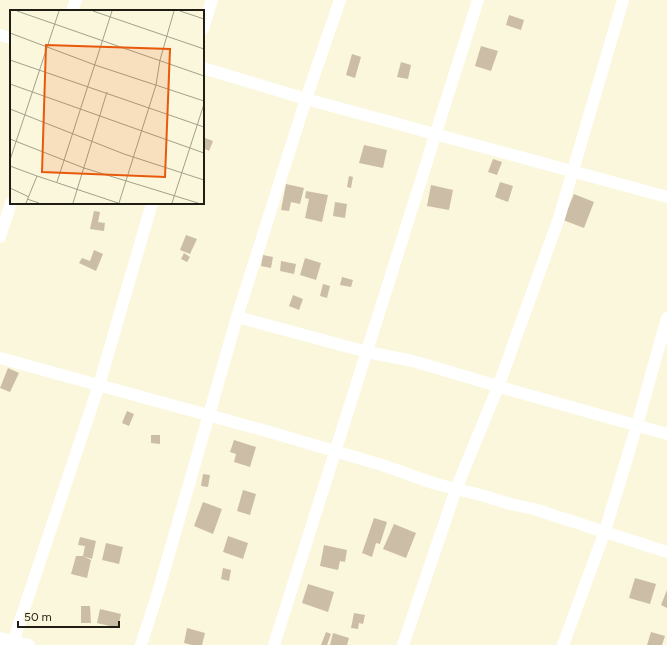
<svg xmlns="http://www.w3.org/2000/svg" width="667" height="645" viewBox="0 0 667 645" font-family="Figtree,sans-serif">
<rect width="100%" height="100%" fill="#fbf7dc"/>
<g fill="#ccbda6">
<path d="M 509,15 L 524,20 L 521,30 L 506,25 Z"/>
<path d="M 481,46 L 498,51 L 491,71 L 475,66 Z"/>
<path d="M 352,54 L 361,57 L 355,78 L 346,75 Z"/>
<path d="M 401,62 L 411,65 L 408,79 L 397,77 Z"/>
<path d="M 205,138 L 213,141 L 209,151 L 203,148 L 203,143 Z"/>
<path d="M 364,145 L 387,150 L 383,168 L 359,163 Z"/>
<path d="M 493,159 L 502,162 L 497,175 L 488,172 Z"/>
<path d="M 349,176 L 353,177 L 351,188 L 347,187 Z"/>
<path d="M 500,182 L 513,186 L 508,202 L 495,197 Z"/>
<path d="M 286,184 L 304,188 L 300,204 L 291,202 L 289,211 L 281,210 Z"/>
<path d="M 431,185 L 453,190 L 449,210 L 427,206 Z"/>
<path d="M 306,191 L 328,195 L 322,222 L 305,218 L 309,199 L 305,198 Z"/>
<path d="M 574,194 L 594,202 L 584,228 L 563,220 Z"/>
<path d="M 335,202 L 347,204 L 345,218 L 333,216 Z"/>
<path d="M 94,211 L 100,212 L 98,222 L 105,223 L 104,231 L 90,229 Z"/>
<path d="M 186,235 L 197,239 L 190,254 L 180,250 Z"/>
<path d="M 94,250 L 103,254 L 96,271 L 79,263 L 82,258 L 90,261 Z"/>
<path d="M 184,253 L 190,257 L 187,262 L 181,259 Z"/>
<path d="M 263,255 L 273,257 L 271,268 L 261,266 Z"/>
<path d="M 305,258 L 321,263 L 316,280 L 300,275 Z"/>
<path d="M 281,261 L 296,264 L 294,274 L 280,271 Z"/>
<path d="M 342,277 L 353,280 L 351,287 L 340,285 Z"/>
<path d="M 323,284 L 330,286 L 327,298 L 320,296 Z"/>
<path d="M 293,295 L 303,299 L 299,310 L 289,306 Z"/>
<path d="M 8,368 L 19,373 L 10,392 L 0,388 Z"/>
<path d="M 127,411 L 134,414 L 129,426 L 122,423 Z"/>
<path d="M 151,435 L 160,435 L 160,444 L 151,443 Z"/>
<path d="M 234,440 L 256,447 L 250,467 L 234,462 L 236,454 L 230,452 Z"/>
<path d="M 203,474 L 210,475 L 208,487 L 201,486 Z"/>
<path d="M 243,490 L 256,494 L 250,515 L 237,511 Z"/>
<path d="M 203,502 L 222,509 L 213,534 L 194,526 Z"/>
<path d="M 374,518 L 387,522 L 380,544 L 376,543 L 372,557 L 362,553 Z"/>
<path d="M 394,524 L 416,533 L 406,558 L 383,549 Z"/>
<path d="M 228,536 L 248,543 L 243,559 L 223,552 Z"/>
<path d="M 80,537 L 96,541 L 92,559 L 83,556 L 91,560 L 87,578 L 71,574 L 76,556 L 83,556 L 85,546 L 78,545 Z"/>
<path d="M 106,543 L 123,547 L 119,564 L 102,560 Z"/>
<path d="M 324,545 L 347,550 L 345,562 L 340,561 L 338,570 L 320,566 Z"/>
<path d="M 223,568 L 231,570 L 229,581 L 221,579 Z"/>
<path d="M 635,578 L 656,584 L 650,604 L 629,598 Z"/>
<path d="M 308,584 L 334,592 L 328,612 L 302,603 Z"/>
<path d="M 667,590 L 667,608 L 661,605 Z"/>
<path d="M 81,606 L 90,606 L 91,623 L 81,623 Z"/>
<path d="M 100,609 L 121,614 L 118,628 L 97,623 Z"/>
<path d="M 354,613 L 365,615 L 363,624 L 359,623 L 358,629 L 351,628 Z"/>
<path d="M 187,628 L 205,633 L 202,645 L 192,645 L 184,643 Z"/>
<path d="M 326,632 L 331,634 L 327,645 L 321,645 Z"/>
<path d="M 651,632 L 665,636 L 662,645 L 647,645 Z"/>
<path d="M 333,633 L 349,638 L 347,645 L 330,645 Z"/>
</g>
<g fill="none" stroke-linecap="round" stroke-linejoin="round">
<g stroke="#fff" stroke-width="12">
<path d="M 72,11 L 76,0"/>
<path d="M 203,29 L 212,0"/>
<path d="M 0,35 L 11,38"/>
<path d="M 203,68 L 306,99 L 667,197"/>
<path d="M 0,237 L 11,203"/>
<path d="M 237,317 L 367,352 L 413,361 L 514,391 L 667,434"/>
<path d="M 0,358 L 270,432 L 382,465 L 436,484 L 481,495 L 510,504 L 534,509 L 667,552"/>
<path d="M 0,638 L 29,645"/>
<path d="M 12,645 L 99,385 L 152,203"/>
<path d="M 141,645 L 159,589 L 237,317 L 306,99 L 340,0"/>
<path d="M 274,645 L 478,0"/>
<path d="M 403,645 L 456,489 L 498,387 L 559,218 L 623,0"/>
<path d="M 563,645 L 605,531 L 637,425 L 667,318"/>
</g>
</g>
<g transform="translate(10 10)">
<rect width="194" height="194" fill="#fbf7dc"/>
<path fill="none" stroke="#a3a08c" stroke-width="1" d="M 7,1 L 194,66M 83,1 L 194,39M 170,1 L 194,9M 0,23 L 85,55 L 194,91M 0,50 L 194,117M 0,74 L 194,143M 0,99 L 114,144 L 194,170M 0,129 L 74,158 L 188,193M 0,150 L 49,1M 0,156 L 27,166M 47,172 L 102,1M 0,178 L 19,187M 17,189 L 29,193M 16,193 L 27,166 L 108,193M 63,193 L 97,82M 109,193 L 146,75 L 150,50 L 164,1M 162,193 L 194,94"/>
<path fill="#e8590c" fill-opacity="0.15" stroke="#e8590c" stroke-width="2" d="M 36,35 L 160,39 L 155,167 L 32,162 Z"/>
<rect width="194" height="194" fill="none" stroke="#1f1d14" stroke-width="2"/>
</g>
<path d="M18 621v6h101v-6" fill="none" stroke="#1f1d14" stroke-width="2"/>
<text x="24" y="621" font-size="12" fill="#1f1d14" stroke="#fbf7dc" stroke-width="3" paint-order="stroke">50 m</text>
</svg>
